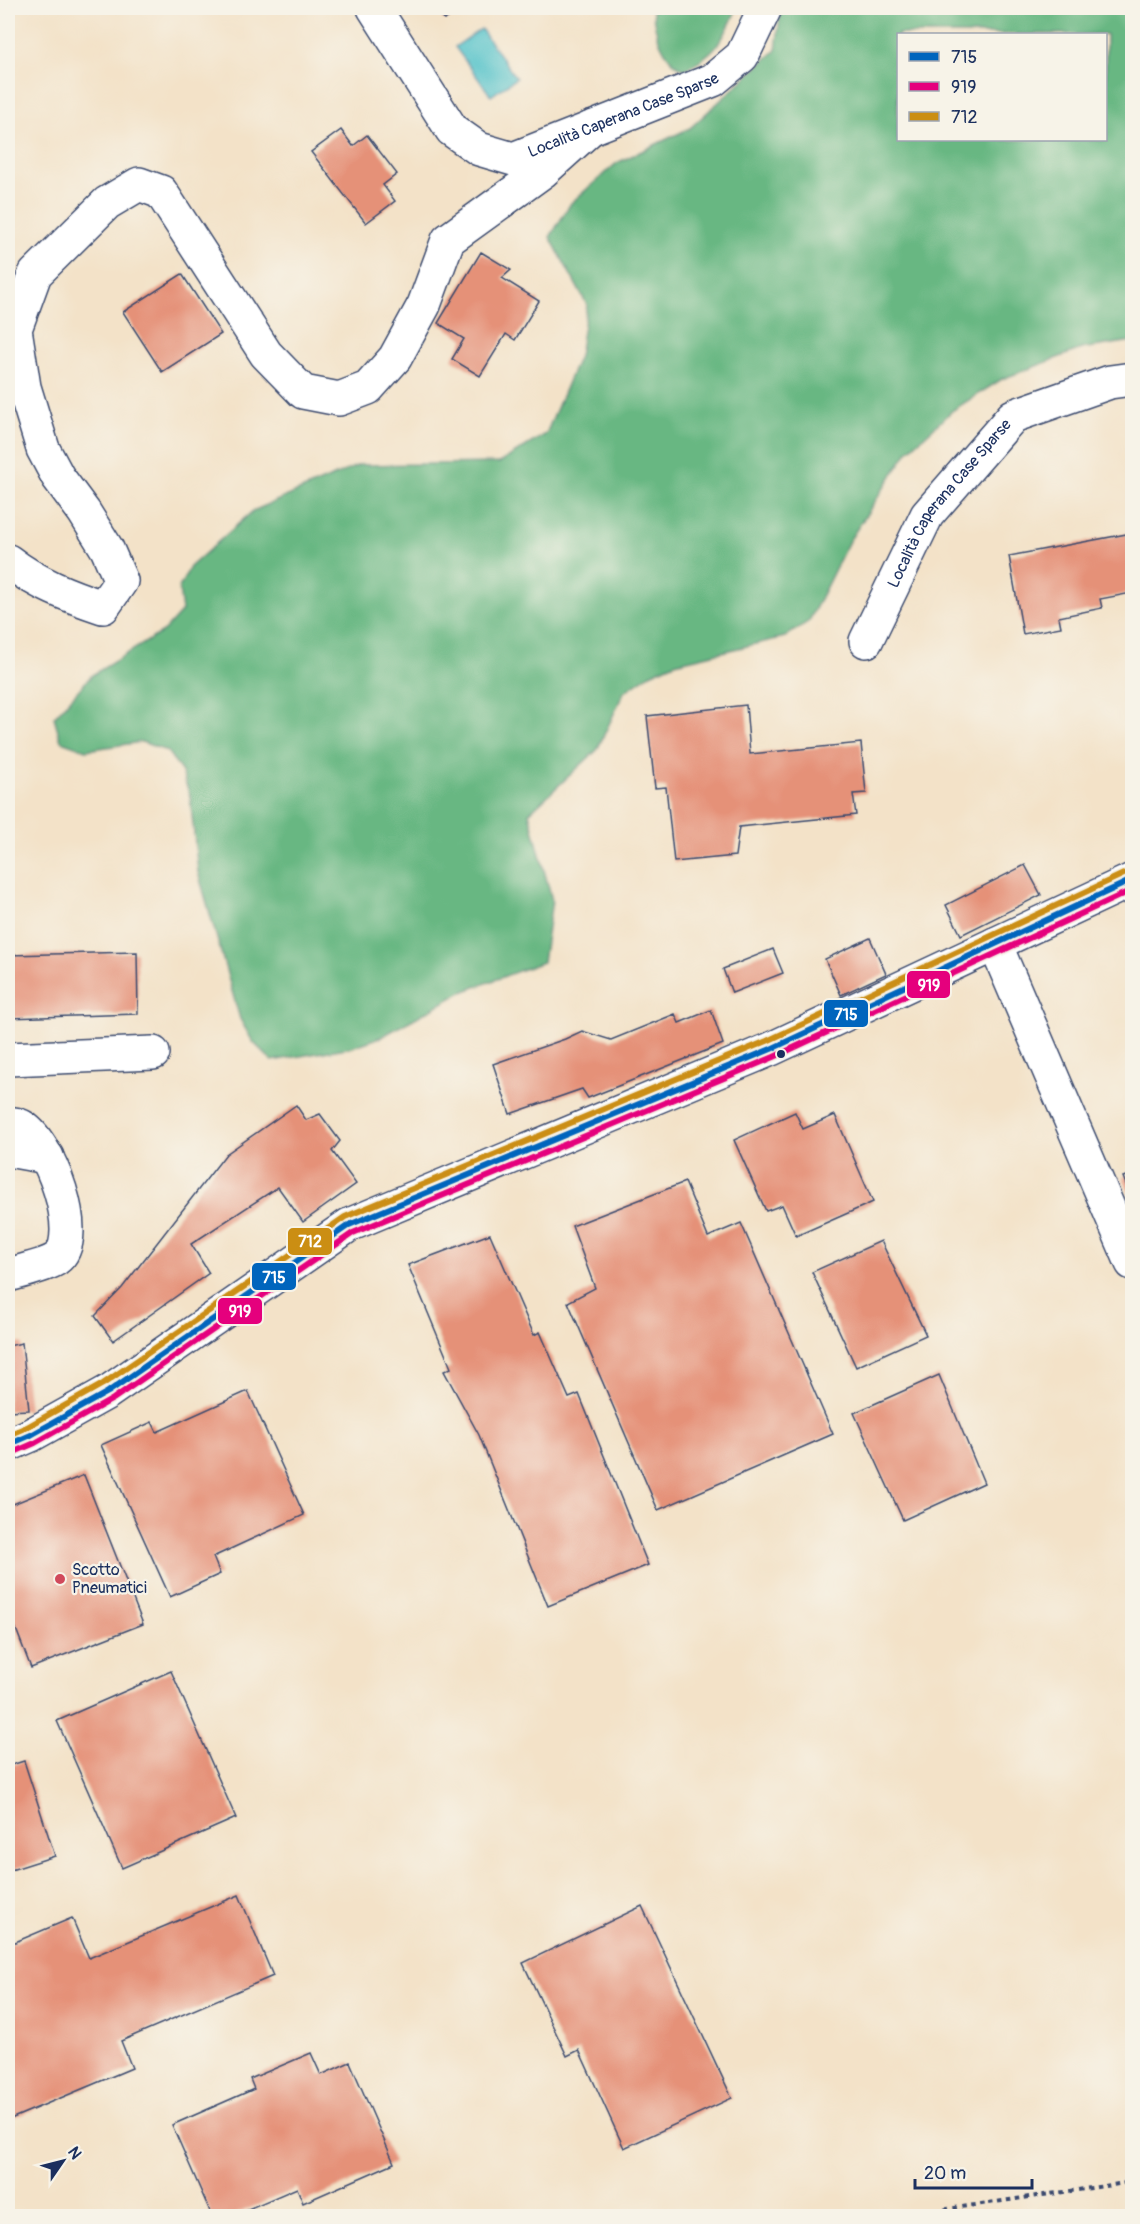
<svg xmlns="http://www.w3.org/2000/svg" width="1140" height="2224" viewBox="0 0 1140 2224" font-family="Pangolin,sans-serif">
<rect width="100%" height="100%" fill="#f7f3e8"/>
<filter id="ink" filterUnits="userSpaceOnUse"><feTurbulence type="fractalNoise" baseFrequency=".0167" numOctaves="2"/><feDisplacementMap in="SourceGraphic" scale="12" xChannelSelector="R" yChannelSelector="G"/><feConvolveMatrix kernelMatrix="1 2 1 2 8 2 1 2 1" color-interpolation-filters="sRGB"/></filter>
<filter id="wash" filterUnits="userSpaceOnUse"><feTurbulence type="fractalNoise" baseFrequency=".008" numOctaves="4" result="noise"/><feDisplacementMap in="SourceGraphic" scale="24" xChannelSelector="R" yChannelSelector="G"/><feGaussianBlur stdDeviation="1.35" result="paint"/><feColorMatrix in="noise" values="0 0 0 0 0 0 0 0 0 0 0 0 0 0 0 0 0 1.4 0 .05"/><feComposite in="paint" operator="in"/></filter>
<g filter="url(#wash)">
<rect width="100%" height="100%" fill="#f3e2c8"/>
<g fill="#68b782" stroke="#427370" stroke-width="1.5" fill-rule="evenodd">
<path d="M 652,8 L 737,8 C 724,40 716,53 684,70 C 661,58 655,32 652,8 Z"/>
<path d="M 781,8 L 1132,8 L 1132,341 L 1081,349 L 1002,379 L 953,410 L 908,451 L 849,541 L 809,621 L 785,637 L 675,663 L 650,674 L 624,692 L 597,750 L 529,813 L 552,900 L 543,962 L 462,992 L 381,1037 L 352,1047 L 272,1061 L 253,1042 L 240,1019 L 198,872 L 190,796 L 182,772 L 167,751 L 142,742 L 86,750 L 61,741 L 54,717 L 92,675 L 164,631 L 182,611 L 179,588 L 190,567 L 253,511 L 359,465 L 499,463 L 546,434 L 579,356 L 587,305 L 550,237 L 571,203 L 617,163 L 690,128 L 776,50 ZM 898,34 L 1106,34 L 1106,140 L 898,140 Z"/>
</g>
<path fill="#55c3ca" stroke="#387994" stroke-width="1.5" d="M 481,29 L 516,78 L 491,96 L 455,47 Z"/>
<g id="blocks">
<g fill="#e59178">
<path d="M 437,8 L 467,8 L 444,20 Z"/>
<path d="M 341,130 L 353,146 L 367,135 L 397,174 L 383,185 L 395,201 L 366,223 L 311,152 Z"/>
<path d="M 481,252 L 511,270 L 502,278 L 539,301 L 515,340 L 506,334 L 480,376 L 452,359 L 464,339 L 438,323 Z"/>
<path d="M 182,274 L 221,334 L 162,372 L 123,312 Z"/>
<path d="M 1132,533 L 1132,593 L 1100,599 L 1102,608 L 1059,617 L 1061,627 L 1023,634 L 1009,556 Z"/>
<path d="M 746,705 L 750,754 L 861,743 L 866,793 L 853,794 L 856,815 L 739,827 L 735,856 L 674,862 L 666,787 L 655,788 L 647,716 Z"/>
<path d="M 1025,865 L 1041,895 L 961,935 L 946,905 Z"/>
<path d="M 870,938 L 886,974 L 841,995 L 825,959 Z"/>
<path d="M 773,949 L 783,973 L 732,993 L 723,969 Z"/>
<path d="M 137,952 L 138,1014 L 8,1018 L 8,955 Z"/>
<path d="M 711,1010 L 723,1044 L 588,1098 L 582,1089 L 510,1114 L 493,1064 L 565,1039 L 582,1031 L 611,1040 L 675,1014 L 679,1023 Z"/>
<path d="M 296,1105 L 306,1120 L 320,1114 L 340,1141 L 332,1151 L 356,1184 L 303,1222 L 278,1187 L 191,1244 L 209,1273 L 113,1341 L 95,1316 L 122,1288 L 226,1154 Z"/>
<path d="M 795,1112 L 803,1129 L 835,1115 L 873,1202 L 796,1236 L 782,1205 L 766,1211 L 734,1140 Z"/>
<path d="M 1132,1174 L 1132,1199 L 1123,1177 Z"/>
<path d="M 685,1182 L 708,1237 L 741,1223 L 833,1434 L 658,1510 L 568,1302 L 595,1288 L 572,1226 Z"/>
<path d="M 490,1234 L 534,1335 L 540,1332 L 569,1398 L 579,1394 L 648,1565 L 548,1606 L 479,1435 L 444,1371 L 451,1368 L 408,1265 Z"/>
<path d="M 881,1241 L 926,1335 L 856,1367 L 812,1272 Z"/>
<path d="M 22,1343 L 29,1410 L 8,1411 L 8,1346 Z"/>
<path d="M 939,1375 L 984,1483 L 903,1520 L 854,1413 Z"/>
<path d="M 248,1391 L 304,1515 L 213,1557 L 220,1574 L 170,1597 L 101,1445 L 152,1422 L 157,1432 Z"/>
<path d="M 84,1475 L 143,1624 L 31,1668 L 8,1608 L 8,1506 Z"/>
<path d="M 171,1671 L 236,1818 L 122,1868 L 57,1721 Z"/>
<path d="M 24,1761 L 55,1856 L 8,1871 L 8,1766 Z"/>
<path d="M 239,1895 L 273,1976 L 121,2041 L 132,2068 L 8,2120 L 8,1945 L 72,1918 L 89,1958 Z"/>
<path d="M 642,1906 L 732,2098 L 624,2148 L 579,2050 L 567,2056 L 523,1963 Z"/>
<path d="M 311,2053 L 321,2075 L 350,2062 L 394,2163 L 303,2203 L 297,2188 L 232,2216 L 212,2216 L 172,2125 L 254,2089 L 250,2079 Z"/>
</g>
</g>
</g>
<g filter="url(#ink)">
<use href="#blocks" fill-opacity="0" stroke="#3b4a6e" stroke-width="1.5"/>
<g fill="none" stroke-linecap="round" stroke-linejoin="round">
<g stroke="#3b4a6e" stroke-width="36">
<g id="minor">
<path id="s1" d="M 374,8 L 452,130 L 479,149 L 513,159 L 713,80 L 742,56 L 765,8"/>
<path d="M 8,561 C 36,583 69,596 103,607 L 121,581 L 107,549 L 84,512 L 58,477 L 43,449 L 24,387 L 15,329 L 35,274 L 107,203 L 139,184 L 161,192 L 266,354 L 303,392 L 339,399 L 368,388 L 395,358 L 424,305 L 448,240 L 542,172 L 591,128"/>
<path id="s2" d="M 866,641 L 927,515 L 1013,416 L 1110,382 L 1132,379"/>
<path d="M 995,944 L 1132,1263"/>
<path d="M 8,1059 L 153,1053"/>
<path d="M 8,1123 C 12,1124 18,1124 21,1126 C 48,1139 86,1238 56,1259 C 48,1265 19,1272 8,1275"/>
<path d="M 8,1150 L 47,1157"/>
</g>
</g>
<g stroke="#3b4a6e" stroke-width="36">
<path id="major" d="M 8,1445 L 31,1435 L 108,1392 L 349,1225 L 771,1049 L 1132,880"/>
</g>
<path stroke="#3b4a6e" stroke-width="4" stroke-dasharray="4.5 4.5" stroke-linecap="butt" d="M 900,2216 L 1132,2182"/>
<use href="#minor" stroke="#fff" stroke-width="33"/>
<use href="#major" stroke="#fff" stroke-width="33"/>
<g stroke="#f7f3e8" stroke-width="10">
<path id="bus-1" d="M 8,1445 L 31,1435 L 108,1392 L 349,1225 L 771,1049 L 1132,880"/>
</g>
<g stroke="#f7f3e8" stroke-width="10">
<path id="bus-2" d="M 12,1453 L 35,1443 L 113,1399 L 353,1233 L 774,1057 L 1132,890"/>
</g>
<g stroke="#f7f3e8" stroke-width="10">
<path id="bus-3" d="M 8,1435 L 27,1427 L 103,1384 L 345,1217 L 767,1041 L 1128,872"/>
</g>
<use href="#bus-1" stroke="#0065bd" stroke-width="6"/>
<use href="#bus-2" stroke="#e5007d" stroke-width="6"/>
<use href="#bus-3" stroke="#cb8e13" stroke-width="6"/>
</g>
</g>
<circle fill="#1b2f5e" stroke="#f7f3e8" stroke-width="2" cx="781" cy="1054" r="5"/>
<circle fill="#d1495b" stroke="#f7f3e8" stroke-width="2" cx="60" cy="1579" r="6"/>
<g text-anchor="middle" dominant-baseline="central" stroke-width="4.5" stroke-linejoin="round" paint-order="stroke">
<g font-size="16" fill="#1b2f5e" stroke="#f7f3e8">
<text stroke="none"><textPath href="#s1" startOffset="332">Località Caperana Case Sparse</textPath></text>
<text stroke="none"><textPath href="#s2" startOffset="162">Località Caperana Case Sparse</textPath></text>
</g>
<g font-size="16" fill="#1b2f5e" stroke="#f7f3e8" text-anchor="start">
<text x="72" y="1570">Scotto<tspan x="72" dy="18">Pneumatici</tspan></text>
</g>
</g>
<g stroke="#f7f3e8" stroke-width="2">
<rect x="906" y="970" width="45" height="29" rx="6" fill="#e5007d"/>
<rect x="823" y="999" width="46" height="29" rx="6" fill="#0065bd"/>
<rect x="287" y="1227" width="46" height="29" rx="6" fill="#cb8e13"/>
<rect x="251" y="1262" width="46" height="29" rx="6" fill="#0065bd"/>
<rect x="217" y="1297" width="46" height="28" rx="6" fill="#e5007d"/>
</g>
<g font-size="16" text-anchor="middle" font-weight="bold" fill="#fff">
<text x="929" y="991">919</text>
<text x="846" y="1020">715</text>
<text x="310" y="1247">712</text>
<text x="274" y="1283">715</text>
<text x="240" y="1317">919</text>
</g>
<rect width="1140" height="2224" fill="none" stroke="#f7f3e8" stroke-width="30"/>
<rect x="897" y="33" width="210" height="108" fill="#f7f3e8" stroke="#9fa5b1" stroke-width="1.5"/>
<rect x="909" y="52" width="30" height="9" fill="#0065bd" stroke="#9fa5b1" stroke-width="1.5"/>
<text x="951" y="63" font-size="18" fill="#1b2f5e">715</text>
<rect x="909" y="82" width="30" height="9" fill="#e5007d" stroke="#9fa5b1" stroke-width="1.5"/>
<text x="951" y="93" font-size="18" fill="#1b2f5e">919</text>
<rect x="909" y="112" width="30" height="9" fill="#cb8e13" stroke="#9fa5b1" stroke-width="1.5"/>
<text x="951" y="123" font-size="18" fill="#1b2f5e">712</text>
<g transform="translate(63 2161) rotate(55)" stroke="#f7f3e8" stroke-width="4.5" paint-order="stroke">
<path d="M0-4.5L10 22L0 15L-10 22Z" fill="#1b2f5e"/>
<text y="-9" font-size="16" font-weight="bold" text-anchor="middle" fill="#1b2f5e">N</text>
</g>
<path d="M915 2179v9h117v-9" fill="none" stroke="#1b2f5e" stroke-width="3"/>
<text x="924" y="2179" font-size="18" fill="#1b2f5e" stroke="#f7f3e8" stroke-width="4.5" paint-order="stroke">20 m</text>
</svg>
